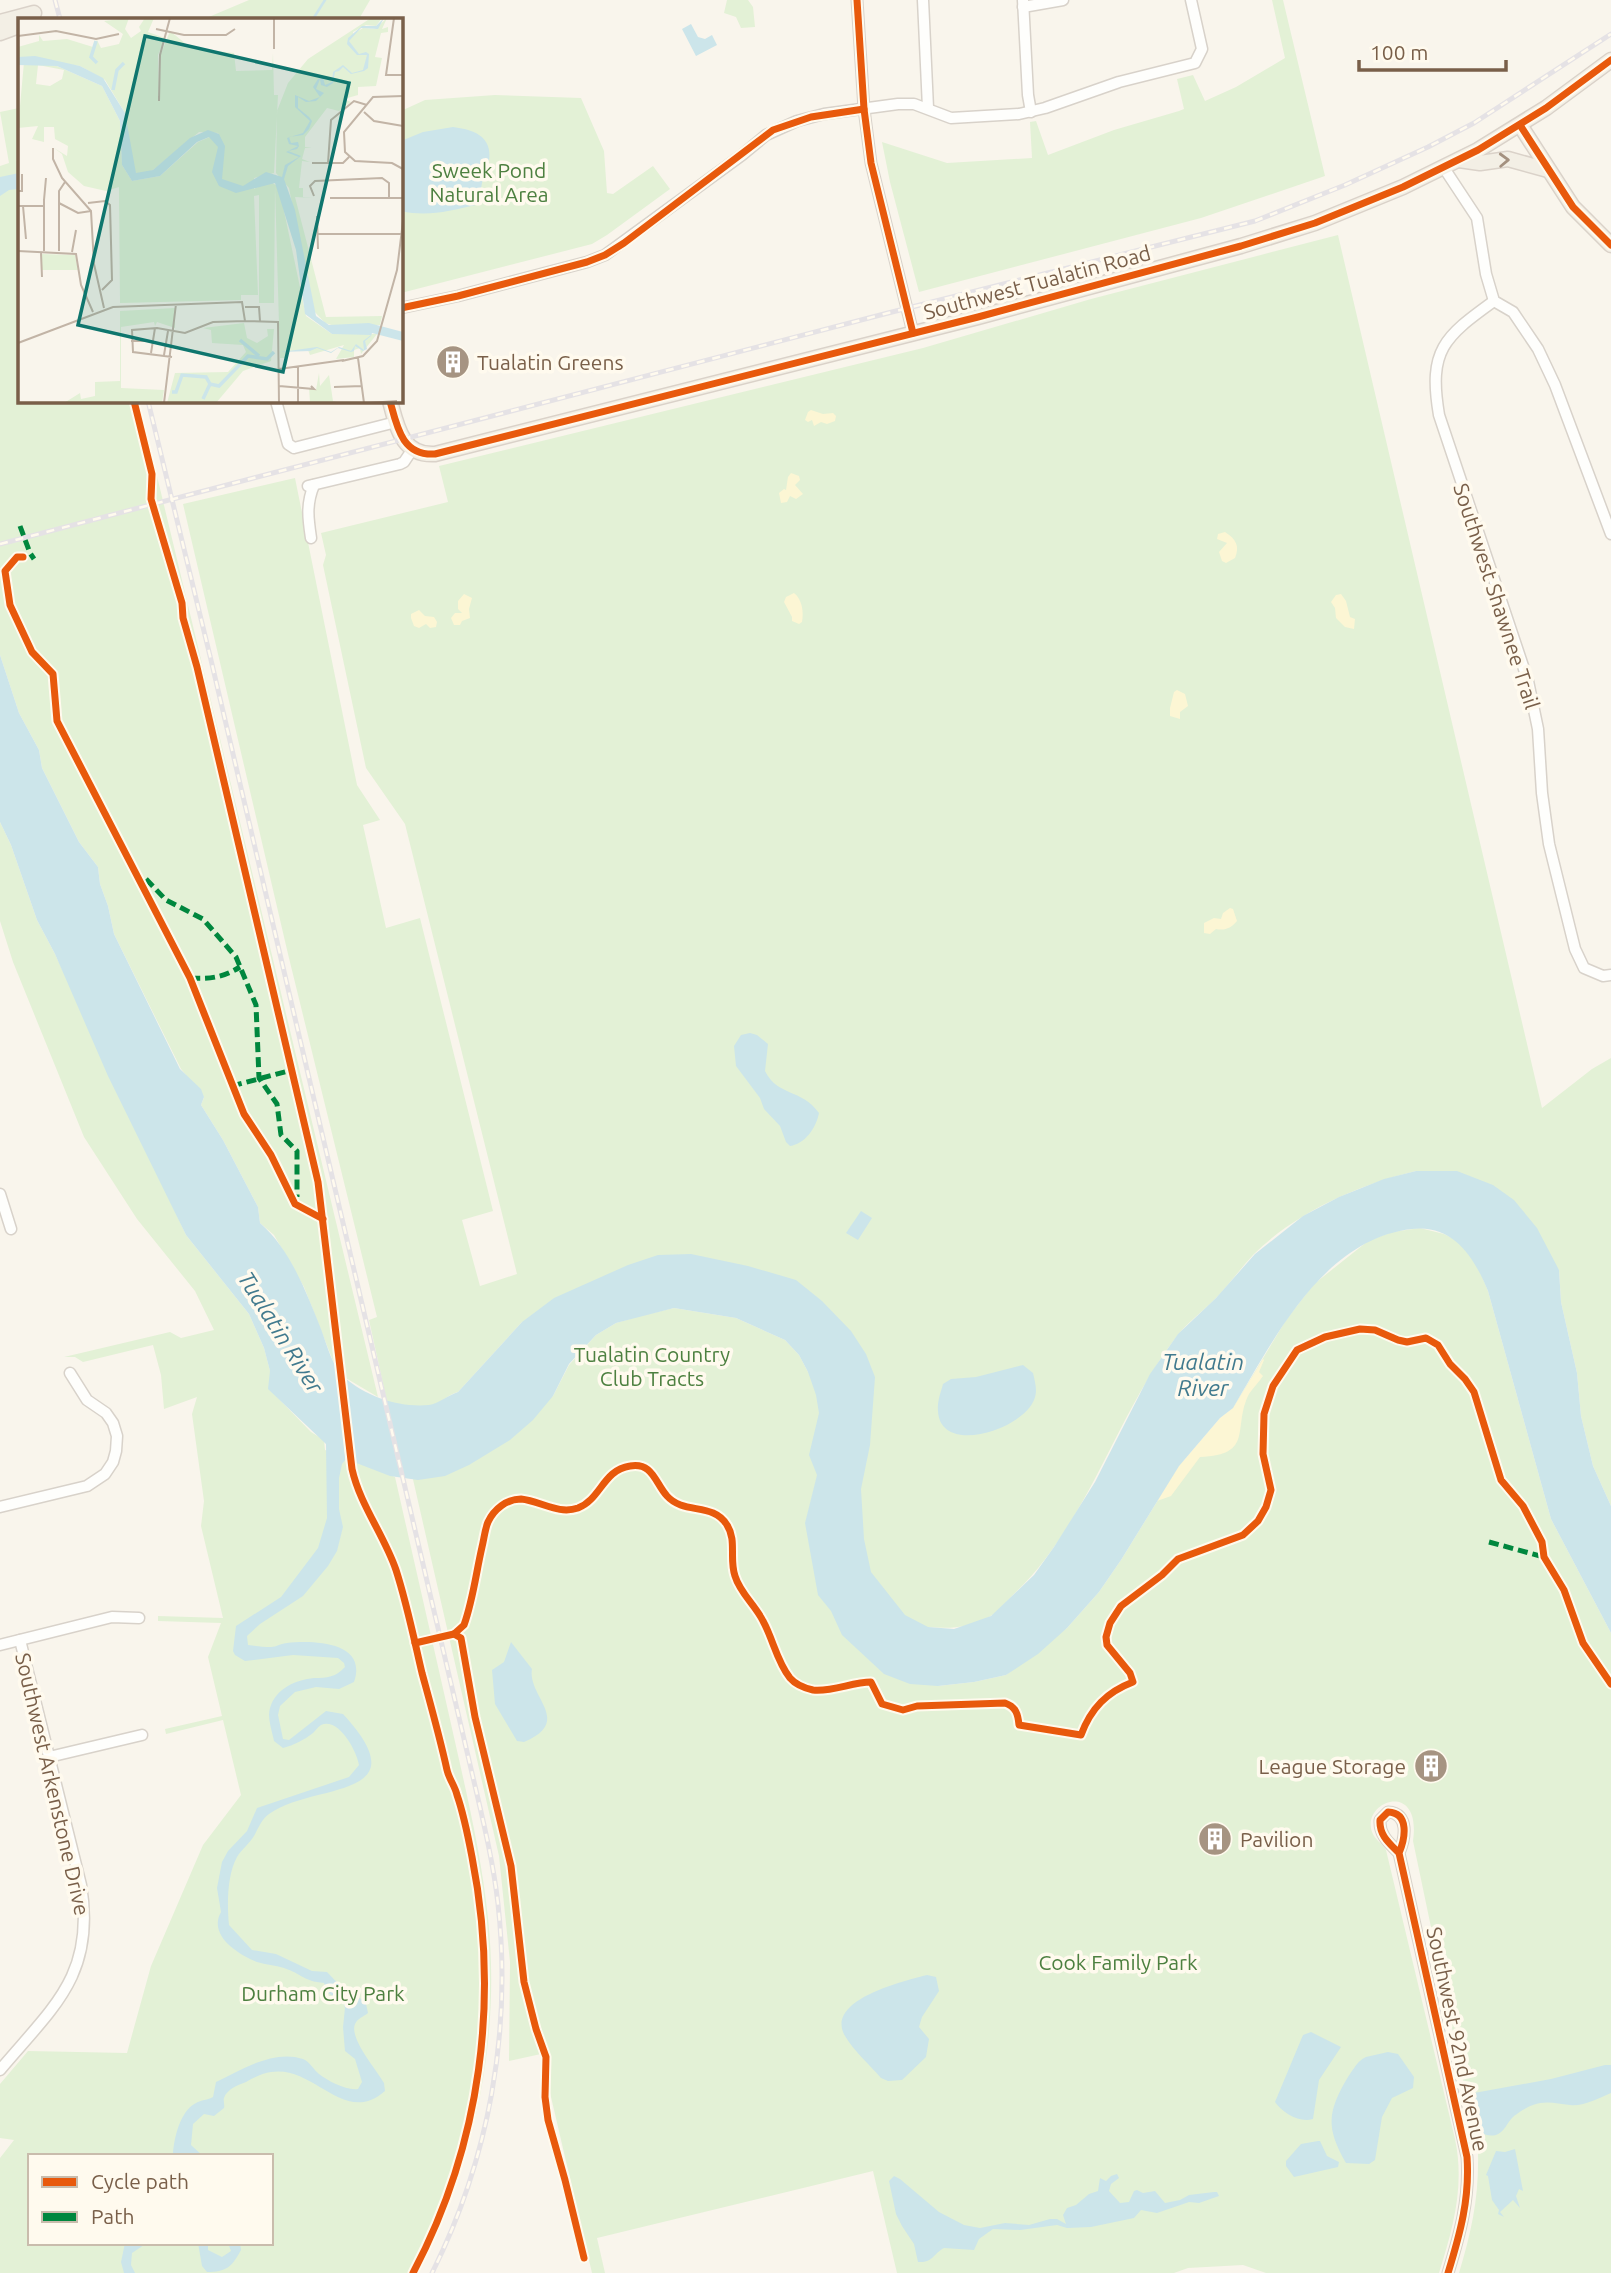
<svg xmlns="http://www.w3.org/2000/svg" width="1611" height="2273" viewBox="0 0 1611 2273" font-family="Ubuntu,sans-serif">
<rect width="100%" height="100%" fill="#f9f5ec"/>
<g fill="#e3f1d6" fill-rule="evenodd">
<path d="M 249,0 L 370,0 L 359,19 L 204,19 Z"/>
<path d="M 727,0 L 748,0 L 753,7 L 755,27 L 741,28 L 736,17 L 724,13 Z"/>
<path d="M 1272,0 L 1283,0 L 1325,176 L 1201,218 L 919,292 L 890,182 L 882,142 L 947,163 L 1032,158 L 1030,122 L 1036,121 L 1048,155 L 1114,130 L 1179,111 L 1184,109 L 1177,79 L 1193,75 L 1205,101 L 1236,87 L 1285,58 Z"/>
<path d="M 495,95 L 581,98 L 604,151 L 607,193 L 613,194 L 653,166 L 670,189 L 607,235 L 592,244 L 401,293 L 401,111 L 425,100 Z"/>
<path d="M 19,108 L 19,157 L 16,161 L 19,160 L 19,401 L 139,401 L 378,1397 L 344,1377 L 333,1361 L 304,1287 L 274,1235 L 260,1223 L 258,1207 L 223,1140 L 201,1105 L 204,1097 L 181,1069 L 114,934 L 108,906 L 100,884 L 98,867 L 79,842 L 42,768 L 39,750 L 19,713 L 0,655 L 0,166 L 9,163 L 0,112 Z"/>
<path d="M 1338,235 L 1542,1108 L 1592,1069 L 1611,1058 L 1611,1506 L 1593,1466 L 1581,1416 L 1577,1373 L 1561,1302 L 1559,1270 L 1416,1171 C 1358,1185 1296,1212 1253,1255 C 1240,1269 1228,1286 1215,1299 C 1202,1312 1187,1323 1177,1336 C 1115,1416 1090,1520 1016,1592 C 1008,1599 999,1612 989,1617 C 968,1628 951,1629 928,1627 L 938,1686 L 974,1682 L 1006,1675 L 1067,1628 L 1099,1592 L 1121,1560 L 1179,1466 L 1233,1408 L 1286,1320 L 1314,1284 L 1368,1241 L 1392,1232 L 1420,1228 L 1444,1234 L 1462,1243 L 1477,1264 L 1488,1291 L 1551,1519 L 1611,1633 L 1611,2273 L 1459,2273 C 1472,2230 1479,2197 1478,2152 L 1413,1841 C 1422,1779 1361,1801 1372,1832 C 1375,1840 1382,1843 1386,1850 L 1455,2139 C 1465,2186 1453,2228 1439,2273 L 1266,2273 L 1243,2265 L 1188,2268 L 1174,2273 L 897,2273 L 873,2171 L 597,2238 L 605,2273 L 592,2273 L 541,2054 L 509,2061 L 510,1962 L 499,1856 L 412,1475 L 553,1396 L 569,1365 L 596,1335 L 616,1323 L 640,1316 L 674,1308 L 736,1318 L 785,1340 L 799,1355 L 808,1372 L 803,1347 L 737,1316 L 673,1306 L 522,1322 L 458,1392 C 447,1395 441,1403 433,1405 C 420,1410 400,1404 387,1402 L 369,1320 L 377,1317 L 288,954 L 183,504 L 295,478 L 357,785 L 380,820 L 363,825 L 386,928 L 420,918 L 493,1211 L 462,1220 L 480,1286 L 517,1274 L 405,824 L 366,768 L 323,565 L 326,555 L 321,533 L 448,502 L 439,466 L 923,348 L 1091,299 Z"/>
<path d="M 0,822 L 11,845 L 37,920 L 55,954 L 186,1235 L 249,1314 L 264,1348 L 277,1397 L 311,1432 L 324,1440 L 325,1450 L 395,1477 C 413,1556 431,1636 449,1715 C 464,1783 481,1850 488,1918 C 501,2041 474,2164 419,2273 L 0,2273 L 0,2158 L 14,2140 L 0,2138 L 0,2084 L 28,2051 L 127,2053 L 151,1966 L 203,1845 L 241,1795 L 223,1720 L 166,1734 L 165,1729 L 222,1716 L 208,1657 L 221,1623 L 158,1621 L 158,1616 L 223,1618 L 201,1526 L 204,1501 L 192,1414 L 197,1397 L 164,1409 L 161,1375 L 153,1345 L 83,1362 L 75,1357 L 64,1357 L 170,1332 L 181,1338 L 214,1330 L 195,1291 L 137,1219 L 84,1137 L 13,962 L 0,921 ZM 30,2156 L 271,2156 L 271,2243 L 30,2243 Z"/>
</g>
<g fill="#fcf6d4">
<path d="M 811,410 L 823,414 L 833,413 L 836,416 L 835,421 L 827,424 L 821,422 L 814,426 L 812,420 L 808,422 L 805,420 L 808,412 Z"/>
<path d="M 791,473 L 799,476 L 800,480 L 795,485 L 803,494 L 796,499 L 790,496 L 787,502 L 781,503 L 779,493 L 784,489 L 786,490 L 788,477 Z"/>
<path d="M 1225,532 C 1236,539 1240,546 1235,558 L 1226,563 L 1222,561 L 1219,552 L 1227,543 L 1217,539 L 1218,534 Z"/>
<path d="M 794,593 C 802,599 804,612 802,622 L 799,624 L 792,621 L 792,617 L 784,602 L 786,597 Z"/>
<path d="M 464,594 L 472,598 L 469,609 L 470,618 L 462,621 L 460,625 L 454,625 L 451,618 L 455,613 L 462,613 L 458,609 L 458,601 Z"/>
<path d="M 1341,594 L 1346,601 L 1350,617 L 1355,619 L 1354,629 L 1345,627 L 1336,618 L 1335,608 L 1331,602 L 1336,595 Z"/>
<path d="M 419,610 L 425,616 L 434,617 L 437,622 L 436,627 L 430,628 L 426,624 L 419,628 L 414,626 L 411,618 L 411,614 Z"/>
<path d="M 1177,690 L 1185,694 L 1188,706 L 1180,712 L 1180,719 L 1170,716 L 1170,708 L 1174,692 Z"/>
<path d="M 1230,908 L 1233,909 L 1237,921 C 1231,928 1225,931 1216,929 L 1210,934 L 1204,933 L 1204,923 L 1214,918 L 1221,919 L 1223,913 Z"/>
<path d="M 1263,1359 L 1264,1360 L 1259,1372 L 1263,1376 C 1259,1382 1253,1388 1249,1394 C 1232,1427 1255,1455 1200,1457 L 1171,1496 L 1157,1501 L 1179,1466 L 1220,1418 L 1233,1408 Z"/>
</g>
<g fill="#cce5ea">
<path d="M 691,24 L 698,37 L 705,39 L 712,35 L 717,45 L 696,56 L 682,29 Z"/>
<path d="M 453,127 C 477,130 495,138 488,167 C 486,172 483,178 482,183 C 480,192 482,197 476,205 C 450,211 427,217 401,211 L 401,141 L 423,132 Z"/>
<path d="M 19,173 L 19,189 L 9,190 L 0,196 L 0,177 Z"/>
<path d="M 0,655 L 19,713 L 39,750 L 42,768 L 79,842 L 98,867 L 100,884 L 108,906 L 114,934 L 180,1069 L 201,1089 L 204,1097 L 201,1105 L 223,1140 L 258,1207 L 260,1223 C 291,1250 306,1292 321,1329 C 327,1345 332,1366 344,1377 C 366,1397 401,1408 429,1405 C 438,1404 448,1395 458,1392 L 522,1322 L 554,1298 L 628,1265 L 658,1255 L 691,1254 L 748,1266 L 796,1280 L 822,1301 L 851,1331 L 866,1354 L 875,1377 L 870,1445 L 861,1489 L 864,1539 L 871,1572 L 905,1615 L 928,1627 L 954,1629 L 991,1616 L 1034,1575 L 1054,1547 L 1095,1482 L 1150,1374 L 1178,1334 L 1216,1298 L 1255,1254 L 1303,1216 L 1339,1197 L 1384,1179 L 1416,1171 L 1457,1171 L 1493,1185 L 1514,1200 L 1537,1228 L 1559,1270 L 1561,1302 L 1577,1373 L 1581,1416 L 1593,1466 L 1611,1506 L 1611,1633 L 1551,1519 L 1488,1291 C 1474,1257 1453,1224 1412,1229 C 1323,1239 1274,1339 1233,1408 L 1220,1418 L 1179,1466 L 1121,1560 L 1099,1592 L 1067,1628 L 1038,1654 L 1006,1675 L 974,1682 L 938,1686 L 910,1684 L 884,1674 L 842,1635 L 831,1611 L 818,1595 L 805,1523 L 817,1475 L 809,1455 L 819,1413 L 816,1395 L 808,1372 L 799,1355 L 785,1340 L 736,1318 L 674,1308 L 616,1323 L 596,1335 L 569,1364 L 553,1396 L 533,1420 L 510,1440 L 469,1465 L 445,1476 L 418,1480 L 390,1476 L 346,1459 L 342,1464 L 339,1478 L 339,1509 L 343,1527 L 337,1551 L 328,1566 L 303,1596 L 260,1624 L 247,1636 L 248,1645 C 256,1646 263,1647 271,1647 C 276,1647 282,1643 287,1643 C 314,1640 368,1642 354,1682 L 339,1689 L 316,1687 L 295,1692 L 280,1706 L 278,1715 L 283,1739 L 289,1740 L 326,1711 L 343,1714 C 423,1801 313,1782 269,1814 C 261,1820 259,1827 254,1836 C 250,1843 242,1849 237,1857 C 227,1875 227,1905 229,1925 L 252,1950 L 276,1954 L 312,1971 L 327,1972 L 349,1995 L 362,1999 L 366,2004 L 368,2013 C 363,2017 358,2018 355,2024 C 349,2038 376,2069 384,2083 L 385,2091 C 344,2127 315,2065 271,2072 C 263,2073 253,2078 246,2082 C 238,2085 227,2089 224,2098 C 223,2101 225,2105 224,2108 L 214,2116 L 204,2114 L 193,2124 L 191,2145 L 203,2156 L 173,2154 C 174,2138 180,2111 196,2103 C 201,2100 208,2100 213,2097 L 216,2082 C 241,2070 274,2049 303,2059 C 310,2062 314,2070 319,2074 C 328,2081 347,2091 358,2089 L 362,2082 L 355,2059 L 345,2051 L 343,2027 L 345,2008 L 343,2002 L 328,1993 L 324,1983 C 303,1981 302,1974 284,1968 C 275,1965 266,1965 257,1962 C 237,1954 208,1935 221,1912 L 217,1888 L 222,1862 L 228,1851 L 247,1831 L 257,1808 L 349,1777 L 359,1765 C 357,1752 339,1717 321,1725 C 318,1727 315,1731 313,1733 C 304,1740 294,1745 283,1748 L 274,1741 C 272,1731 267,1717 270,1708 C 276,1688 296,1680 314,1678 C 327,1678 336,1677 345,1667 L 344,1663 L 338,1658 L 293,1655 L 245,1661 L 235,1655 L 233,1651 L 236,1626 L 281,1597 L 318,1548 L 327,1518 L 326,1444 L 268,1389 L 270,1371 L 264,1348 L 249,1314 L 186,1235 L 108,1076 L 55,954 L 37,920 L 11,845 L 0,822 Z"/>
<path d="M 750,1033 L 757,1035 L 768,1044 L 765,1071 C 778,1097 801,1088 819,1113 C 816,1128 805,1144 790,1146 L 786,1142 L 780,1126 L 764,1109 L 760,1098 L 736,1066 L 734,1046 L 741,1035 Z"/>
<path d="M 861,1211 L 872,1218 L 858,1240 L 846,1233 Z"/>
<path d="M 1023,1365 L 1033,1373 C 1035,1382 1038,1391 1034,1400 C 1022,1430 940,1456 938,1411 C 937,1401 941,1392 943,1384 L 951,1379 L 976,1377 Z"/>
<path d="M 511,1642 L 532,1669 C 527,1697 574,1721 524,1742 L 517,1741 L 495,1704 L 492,1670 L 504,1662 Z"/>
<path d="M 927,1975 L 936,1977 L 939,1991 L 922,2017 L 919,2027 L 929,2039 L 926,2057 L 902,2080 L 888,2081 L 881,2078 C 869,2064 854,2051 845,2036 C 824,2000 904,1981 927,1975 Z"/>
<path d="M 1311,2032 L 1341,2047 L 1319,2080 L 1313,2119 C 1299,2123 1283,2113 1275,2102 L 1303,2035 Z"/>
<path d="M 1388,2052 L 1398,2054 L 1414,2077 L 1413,2088 L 1392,2098 L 1382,2117 L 1375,2160 L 1369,2164 L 1346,2163 C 1326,2128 1327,2112 1348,2077 C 1353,2070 1358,2060 1366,2057 C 1373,2055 1381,2054 1388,2052 Z"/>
<path d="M 1605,2065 L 1611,2065 L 1611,2093 C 1600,2098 1582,2107 1570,2105 C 1557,2104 1547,2100 1533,2105 C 1527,2107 1519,2112 1514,2116 C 1507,2122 1505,2132 1496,2135 C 1478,2140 1452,2113 1474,2093 L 1551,2079 Z"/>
<path d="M 1318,2141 L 1320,2141 L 1327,2156 L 1339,2162 L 1338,2167 L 1294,2177 L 1286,2166 L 1286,2161 L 1301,2144 Z"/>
<path d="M 1515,2149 L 1523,2191 L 1519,2189 L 1516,2196 L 1520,2208 L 1513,2200 L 1500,2212 L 1504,2217 L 1498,2214 L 1499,2210 L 1492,2200 L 1488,2176 L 1486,2175 L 1496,2151 L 1505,2152 Z"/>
<path d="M 1117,2174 L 1119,2178 L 1111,2184 L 1109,2191 L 1120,2203 L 1129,2202 L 1134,2191 L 1137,2190 L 1143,2193 L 1155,2191 L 1165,2203 L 1180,2200 L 1189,2195 L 1214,2192 L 1217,2192 L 1219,2196 L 1199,2203 L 1189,2202 L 1157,2213 L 1141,2210 L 1134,2218 L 1091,2227 L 1067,2228 L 1057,2225 L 1020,2230 L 993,2229 L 979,2239 L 974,2250 L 944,2248 C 933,2254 933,2263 918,2262 L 914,2244 L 902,2226 L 896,2214 L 889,2181 L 894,2176 L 900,2179 L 939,2212 L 964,2225 L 980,2228 L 1005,2223 L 1029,2225 L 1050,2219 L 1057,2219 L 1066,2224 L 1063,2215 L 1067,2208 L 1076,2205 L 1089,2194 L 1098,2191 L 1100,2178 L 1106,2181 L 1111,2176 Z"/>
<path d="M 125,2243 L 147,2243 L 132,2253 L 131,2265 L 135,2273 L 124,2273 L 121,2262 Z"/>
<path d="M 198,2243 L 208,2243 L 208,2250 L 222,2257 L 231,2251 L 228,2243 L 240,2243 L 241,2250 C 232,2267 226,2272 207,2272 L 202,2266 Z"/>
</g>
<path fill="#f9f5ec" d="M 335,1355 L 343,1370 L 354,1465 L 346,1464 Z"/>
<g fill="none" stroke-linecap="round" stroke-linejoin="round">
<path stroke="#cce5ea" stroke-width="2.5" d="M 313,19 L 325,0"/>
<g stroke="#d8d2ca" stroke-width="13">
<g id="minor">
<path d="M 857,0 L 864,109 L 871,163 L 913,333"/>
<path d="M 923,0 L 928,108"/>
<path d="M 1023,0 L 1028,95 L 1031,112"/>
<path d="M 1023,7 L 1063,0"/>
<path d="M 1444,168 L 1477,218 L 1486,274 L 1494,301 L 1513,312 L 1538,349 L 1555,385 L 1611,534"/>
<path d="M 1494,301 C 1444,337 1428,350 1439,415 L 1528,681 L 1538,729 L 1542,793 L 1549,844 L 1575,949 L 1584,968 L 1603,976 L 1611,975"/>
<path d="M 401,308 L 458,296 L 587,262 L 605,255 L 742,155 L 766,135 L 797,121 L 824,114 L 898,104 L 914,104 L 951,118 L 1019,114 L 1045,108 L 1119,82 L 1195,63 L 1202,49 L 1191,0"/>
<path d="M 276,401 L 288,444 L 294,448 L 396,422"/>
<path d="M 308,486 L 400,464 L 404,462 L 412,450"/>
<path d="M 311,538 C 308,518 306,504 314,485"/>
<path d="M 0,1194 L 11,1229"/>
<path d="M 0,1507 L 87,1486 L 105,1474 L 113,1462 L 116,1451 L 117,1436 L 113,1423 L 106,1413 L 87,1400 L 70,1373"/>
<path d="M 0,1645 L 112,1617 L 139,1618"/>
<path d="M 49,1757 L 142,1735"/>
<path d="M 1399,1853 C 1405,1839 1410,1813 1388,1812 L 1380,1820 C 1379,1835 1389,1843 1399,1853 L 1467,2157 C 1470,2198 1460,2234 1448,2273"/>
<path d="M 0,2070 C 53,2007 96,1975 81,1885 L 20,1640"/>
</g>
</g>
<g stroke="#dad2c9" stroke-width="17">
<g id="major">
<path d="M 0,22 L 34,13"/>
<path d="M 0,33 L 19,26"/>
<path d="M 1520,125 L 1573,207 L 1611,245"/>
<path d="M 1459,160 L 1480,163 L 1508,159 L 1548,170"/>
<path d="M 390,401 C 397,427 402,456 435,454 L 978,317 L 1241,246 L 1315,223 L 1403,187 L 1478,150 L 1546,108 L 1611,60"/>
</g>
</g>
<use href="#minor" stroke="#fefefc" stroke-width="10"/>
<use href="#major" stroke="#f3efe5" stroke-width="14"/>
<g stroke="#e5e2e5" stroke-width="5">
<g id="rail">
<path d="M 55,0 L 60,19"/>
<path d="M 148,401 L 211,660 L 472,1773 C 482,1816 493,1860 498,1904 C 512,2032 489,2159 432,2273"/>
<path d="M 0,544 L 888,313 L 1255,221 L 1345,185 L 1428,147 L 1474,123 L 1611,34"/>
</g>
</g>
<use href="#rail" stroke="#fffaee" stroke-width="2.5" stroke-dasharray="8" stroke-linecap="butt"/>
<g stroke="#00873e" stroke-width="5" stroke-dasharray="10 5" stroke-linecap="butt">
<path d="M 20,526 L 30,553 L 34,559"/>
<path d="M 146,879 L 166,900 L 203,919 L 236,957 L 256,1005 L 259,1078 L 277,1104 L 281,1135 L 297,1151 L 297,1197"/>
<path d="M 190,978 C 210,979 222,978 240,967"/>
<path d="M 232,1086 L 292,1070"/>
<path d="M 1489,1542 L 1544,1557"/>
</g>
<g stroke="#fffaee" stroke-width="11">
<g id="cycleway">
<path d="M 857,0 L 864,109 L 871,163 L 913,333"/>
<path d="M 1520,125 L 1573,207 L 1611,245"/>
<path d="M 401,308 L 458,296 L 587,262 L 605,255 L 624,243 L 773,130 L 811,117 L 864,109"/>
<path d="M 134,401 L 152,474 L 151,499 L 182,603 L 183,618 L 197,667 L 318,1182 L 352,1469 C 360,1505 384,1535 396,1570 C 407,1604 414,1639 422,1673 C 431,1706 440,1738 447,1770 C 449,1779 455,1786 457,1795 C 464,1815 468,1836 472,1857 C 500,1999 481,2144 413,2273"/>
<path d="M 390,401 C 397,427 402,456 435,454 L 978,317 L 1241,246 L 1315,223 L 1403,187 L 1478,150 L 1546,108 L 1611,60"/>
<path d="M 23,557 L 17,557 L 5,571 L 10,605 L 32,652 L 53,674 L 57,721 L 190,978 L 244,1114 L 271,1155 L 295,1204 L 323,1219"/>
<path d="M 454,1634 L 461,1638 L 475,1717 L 511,1866 L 524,1982 L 536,2029 L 546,2057 L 545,2097 L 548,2120 L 565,2180 L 584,2258"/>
<path d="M 415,1643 L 454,1634 L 464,1625 C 473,1600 476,1573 482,1547 C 484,1539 485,1529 488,1522 C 494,1509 507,1499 521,1499 C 541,1501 558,1515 578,1508 C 601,1499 603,1470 630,1466 C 653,1462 655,1483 667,1496 C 684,1515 713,1502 727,1525 C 737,1540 729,1559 735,1576 C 740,1593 755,1605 763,1621 C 773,1639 777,1662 790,1678 C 796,1685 804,1688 813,1690 C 833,1692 852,1682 871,1682 L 882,1704 L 903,1710 L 917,1706 L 1005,1703 C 1016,1707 1018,1714 1019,1725 L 1081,1735 C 1091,1708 1107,1692 1133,1682 L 1130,1673 L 1107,1645 L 1106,1637 L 1110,1623 L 1121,1606 L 1162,1575 L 1178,1559 L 1243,1535 L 1258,1521 L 1266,1507 L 1271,1490 L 1263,1454 L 1264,1414 L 1273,1386 L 1297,1350 L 1325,1337 L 1360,1329 L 1375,1330 L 1398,1340 L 1407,1342 L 1426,1338 L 1438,1345 L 1450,1364 L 1465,1379 L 1474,1392 L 1501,1480 L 1523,1506 L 1542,1542 L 1544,1557 L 1564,1590 L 1583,1643 L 1611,1684"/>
<path d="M 1399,1853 C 1405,1839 1410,1813 1388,1812 L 1380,1820 C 1379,1835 1389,1843 1399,1853 L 1467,2157 C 1470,2198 1460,2234 1448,2273"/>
</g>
</g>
<use href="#cycleway" stroke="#e8590c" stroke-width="7"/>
</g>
<defs><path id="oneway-chevron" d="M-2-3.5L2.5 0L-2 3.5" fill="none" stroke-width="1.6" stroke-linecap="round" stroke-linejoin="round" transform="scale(1.75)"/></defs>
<use stroke="#a49180" href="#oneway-chevron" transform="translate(1504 160) rotate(-2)"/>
<defs>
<g id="building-disc" transform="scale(1.75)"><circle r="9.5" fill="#a69482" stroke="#fffaee"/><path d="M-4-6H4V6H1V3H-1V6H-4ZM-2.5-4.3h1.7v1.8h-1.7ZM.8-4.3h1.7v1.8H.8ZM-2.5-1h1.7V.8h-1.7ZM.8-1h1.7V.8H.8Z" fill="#fff"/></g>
</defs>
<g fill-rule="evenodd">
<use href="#building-disc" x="453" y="362"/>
<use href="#building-disc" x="1431" y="1766"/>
<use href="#building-disc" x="1215" y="1839"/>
</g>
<g text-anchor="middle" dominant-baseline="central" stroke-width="7" stroke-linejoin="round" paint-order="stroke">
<g font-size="21" fill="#4d8040" stroke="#fffaee">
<text x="489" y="170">Sweek Pond<tspan x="489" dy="24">Natural Area</tspan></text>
<text x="652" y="1354">Tualatin Country<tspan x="652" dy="24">Club Tracts</tspan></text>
<text x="1118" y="1962">Cook Family Park</text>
<text x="323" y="1993">Durham City Park</text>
</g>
<g font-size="21" fill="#795f49" stroke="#fffaee">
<text transform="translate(1037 282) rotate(-15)">Southwest Tualatin Road</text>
<text transform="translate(1497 596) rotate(72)">Southwest Shawnee Trail</text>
<text transform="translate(53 1784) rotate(77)">Southwest Arkenstone Drive</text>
<text transform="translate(1458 2039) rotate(78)">Southwest 92nd Avenue</text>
</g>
<g font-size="21" fill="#795f49" stroke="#fffaee" text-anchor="start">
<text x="477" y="362">Tualatin Greens</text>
<text x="1406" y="1766" text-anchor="end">League Storage</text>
<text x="1240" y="1839">Pavilion</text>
</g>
<g font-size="23" font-style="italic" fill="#417a8e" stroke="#fffaee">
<text transform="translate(281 1332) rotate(58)">Tualatin River</text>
<text x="1203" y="1361">Tualatin<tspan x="1203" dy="26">River</tspan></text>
</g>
</g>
<g transform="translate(18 18)">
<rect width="385" height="385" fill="#f9f5ec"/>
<path d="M 111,0 L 107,11 L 113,20 L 123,13 L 121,9 L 127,0 L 136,0 L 130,14 L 147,20 L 140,37 L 141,85 L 143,36 L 152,13 L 173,30 L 216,35 L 218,53 L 254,52 L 255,35 L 256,77 L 260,77 L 256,155 L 236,160 L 236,171 L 251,163 L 261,169 L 288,298 L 314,316 L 359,316 L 343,336 L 342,330 L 336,332 L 336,339 L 318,341 L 326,327 L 292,337 L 290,332 L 269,333 L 268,340 L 262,340 L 257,168 L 256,285 L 241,285 L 241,177 L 236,178 L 240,277 L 223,277 L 223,282 L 102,285 L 101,169 L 88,173 L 66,168 L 50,154 L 44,136 L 36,130 L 49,138 L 50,128 L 37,121 L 36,109 L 26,109 L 26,124 L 14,121 L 20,108 L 0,110 L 6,44 L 39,48 L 84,68 L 102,103 L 104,147 L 114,163 L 142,158 L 180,124 L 201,115 L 181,114 L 135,152 L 120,157 L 114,150 L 107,95 L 87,62 L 62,48 L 0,39 L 0,29 L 21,23 L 21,17 L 25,23 L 49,21 L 75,29 L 79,22 L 83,30 L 101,26 L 105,16 L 86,3 ZM 20,47 L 46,52 L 44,61 L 32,68 L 18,66 ZM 353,0 L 364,0 L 358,8 L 348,7 L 335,14 L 335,16 L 345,10 L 357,11 L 369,0 L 364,11 L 370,9 L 370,14 L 363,15 L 357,39 L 364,40 L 358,68 L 340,69 L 340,77 L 326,81 L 333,84 L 321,93 L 309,90 L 287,119 L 287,129 L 294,130 L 287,130 L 284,141 L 292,144 L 284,143 L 281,170 L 285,170 L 285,179 L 296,180 L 277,179 L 308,299 L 364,298 L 362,307 L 317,308 L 307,305 L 295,292 L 271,170 L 258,155 L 259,93 L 270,65 L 290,41 ZM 24,236 L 57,237 L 60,252 L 24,252 ZM 157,290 L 157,310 L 139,304 L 137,308 L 136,304 L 103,309 L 103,370 L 146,372 L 144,385 L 46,385 L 62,375 L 63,381 L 77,378 L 77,364 L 102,363 L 102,293 ZM 226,305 L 229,320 L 239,325 L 250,318 L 249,311 L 256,311 L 253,343 L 225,353 L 198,385 L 149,385 L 157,355 L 210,354 L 228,334 L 225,327 L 194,325 L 193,312 L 185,310 ZM 301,355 L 302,368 L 311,357 L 315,383 L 322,385 L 292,384 L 291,370 L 298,372 Z" fill="#e3f1d6" fill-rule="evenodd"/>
<path d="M 366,0 L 360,11 L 343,10 L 331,23 L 341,36 L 348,34 L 351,36 L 350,50 L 346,53 L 333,56 L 325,49 L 321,53 L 317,54 L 315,65 L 309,69 L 303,67 L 302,61 L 298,71 L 306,75 L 298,83 L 288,84 L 280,79 L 280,90 L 291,99 L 294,103 L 291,111 L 285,117 L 271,119 L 273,125 L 280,124 L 281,128 L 279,131 L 270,133 L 283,138 L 270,148 L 266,161 L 277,192 L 298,298 L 311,307 L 351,305 L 385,314 L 385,323 L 354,315 L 353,318 L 347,323 L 349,331 L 345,333 L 337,328 L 336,333 L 333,334 L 320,330 L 313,335 L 299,330 L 292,333 L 263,334 L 299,329 L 313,334 L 321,329 L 333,333 L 338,326 L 346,332 L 345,323 L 353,317 L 314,316 L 287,296 L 278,232 L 257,165 L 218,175 L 201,168 L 194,154 L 200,129 L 191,119 L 179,124 L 142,158 L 114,163 L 104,147 L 102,103 L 84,68 L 39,48 L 0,47 L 0,39 L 17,38 L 62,48 L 85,60 L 107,95 L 118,155 L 135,152 L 172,120 L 190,112 L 201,116 L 207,128 L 204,161 L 225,168 L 248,154 L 264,159 L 267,147 L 281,139 L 268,134 L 280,128 L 271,126 L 269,120 L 285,115 L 292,103 L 277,89 L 277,77 L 291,83 L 302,79 L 295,69 L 300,61 L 305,60 L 307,67 L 314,64 L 315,54 L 325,47 L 334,55 L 345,52 L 349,37 L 339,37 L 329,26 L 330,20 L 344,8 L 358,8 Z" fill="#cce5ea"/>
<path fill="none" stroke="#cce5ea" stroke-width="3.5" d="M 78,23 L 73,39 L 79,45M 95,72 L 99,52 L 106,45M 222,322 L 241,338M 154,374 L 158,374 L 164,357 L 188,359 L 192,366M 185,381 L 192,366 L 201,368 L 230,338 L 249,341 L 256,334"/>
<path fill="none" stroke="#c2b4a6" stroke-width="2" d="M 256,0 L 256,31M 376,0 L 368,57 L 385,57M 138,11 L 166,17 L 208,17 L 217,11M 0,18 L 38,13 L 78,21 L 101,16M 141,78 L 141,83 L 142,37 L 152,0M 385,78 L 355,79 L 326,114 L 327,134 L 337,143 L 374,145 L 385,151M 346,94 L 356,103 L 385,108M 35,130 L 35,141 L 44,160 L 73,193 L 76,246 L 86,290M 294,145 L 325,145 L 331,139M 310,145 L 313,102 L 336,83 L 349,87M 0,173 L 4,173 L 4,156M 296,178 L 292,168 L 297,163 L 364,160 L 371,165 L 371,180M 312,180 L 385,180M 26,181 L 26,233M 26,182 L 28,160M 41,185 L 60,195 L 73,193M 70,185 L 87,183 L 92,187 L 94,262 L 84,272M 0,188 L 26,188M 5,188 L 8,221M 299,198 L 300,231M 300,216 L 384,216M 0,233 L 58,236 L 63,267 L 75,294M 41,233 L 41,173 L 47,164M 54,234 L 58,212M 23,235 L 24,259M 227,289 L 241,289 L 242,303M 113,323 L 135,323M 0,325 L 95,289 L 224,284 L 227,303 L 260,304 L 261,385M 133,335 L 137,310M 146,337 L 150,313M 154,339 L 115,334 L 114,312 L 139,310 L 167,315 L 195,304 L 227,303M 340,340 L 346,385M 324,343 L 345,338 L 359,323 L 379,252 L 385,203M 280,349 L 280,385M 261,351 L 326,342M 261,368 L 296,371 L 293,368M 316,369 L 344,368M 146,385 L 158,286M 350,385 L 379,383"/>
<path fill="#0f766e" fill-opacity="0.15" stroke="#0f766e" stroke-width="3.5" d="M 127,18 L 331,65 L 265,354 L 60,307 Z"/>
<rect width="385" height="385" fill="none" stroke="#795f49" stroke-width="3.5"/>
</g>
<rect x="28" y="2154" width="245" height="91" fill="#fffaee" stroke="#c9bcac" stroke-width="2"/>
<rect x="42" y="2177" width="35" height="10" fill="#e8590c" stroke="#c9bcac" stroke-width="2"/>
<text x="91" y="2189" font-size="21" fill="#795f49">Cycle path</text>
<rect x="42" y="2212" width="35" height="10" fill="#00873e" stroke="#c9bcac" stroke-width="2"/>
<text x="91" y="2224" font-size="21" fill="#795f49">Path</text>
<path d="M1359 60v10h147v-10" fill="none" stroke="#795f49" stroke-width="3.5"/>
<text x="1370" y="60" font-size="21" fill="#795f49" stroke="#fffaee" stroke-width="5" paint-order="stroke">100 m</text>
</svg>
